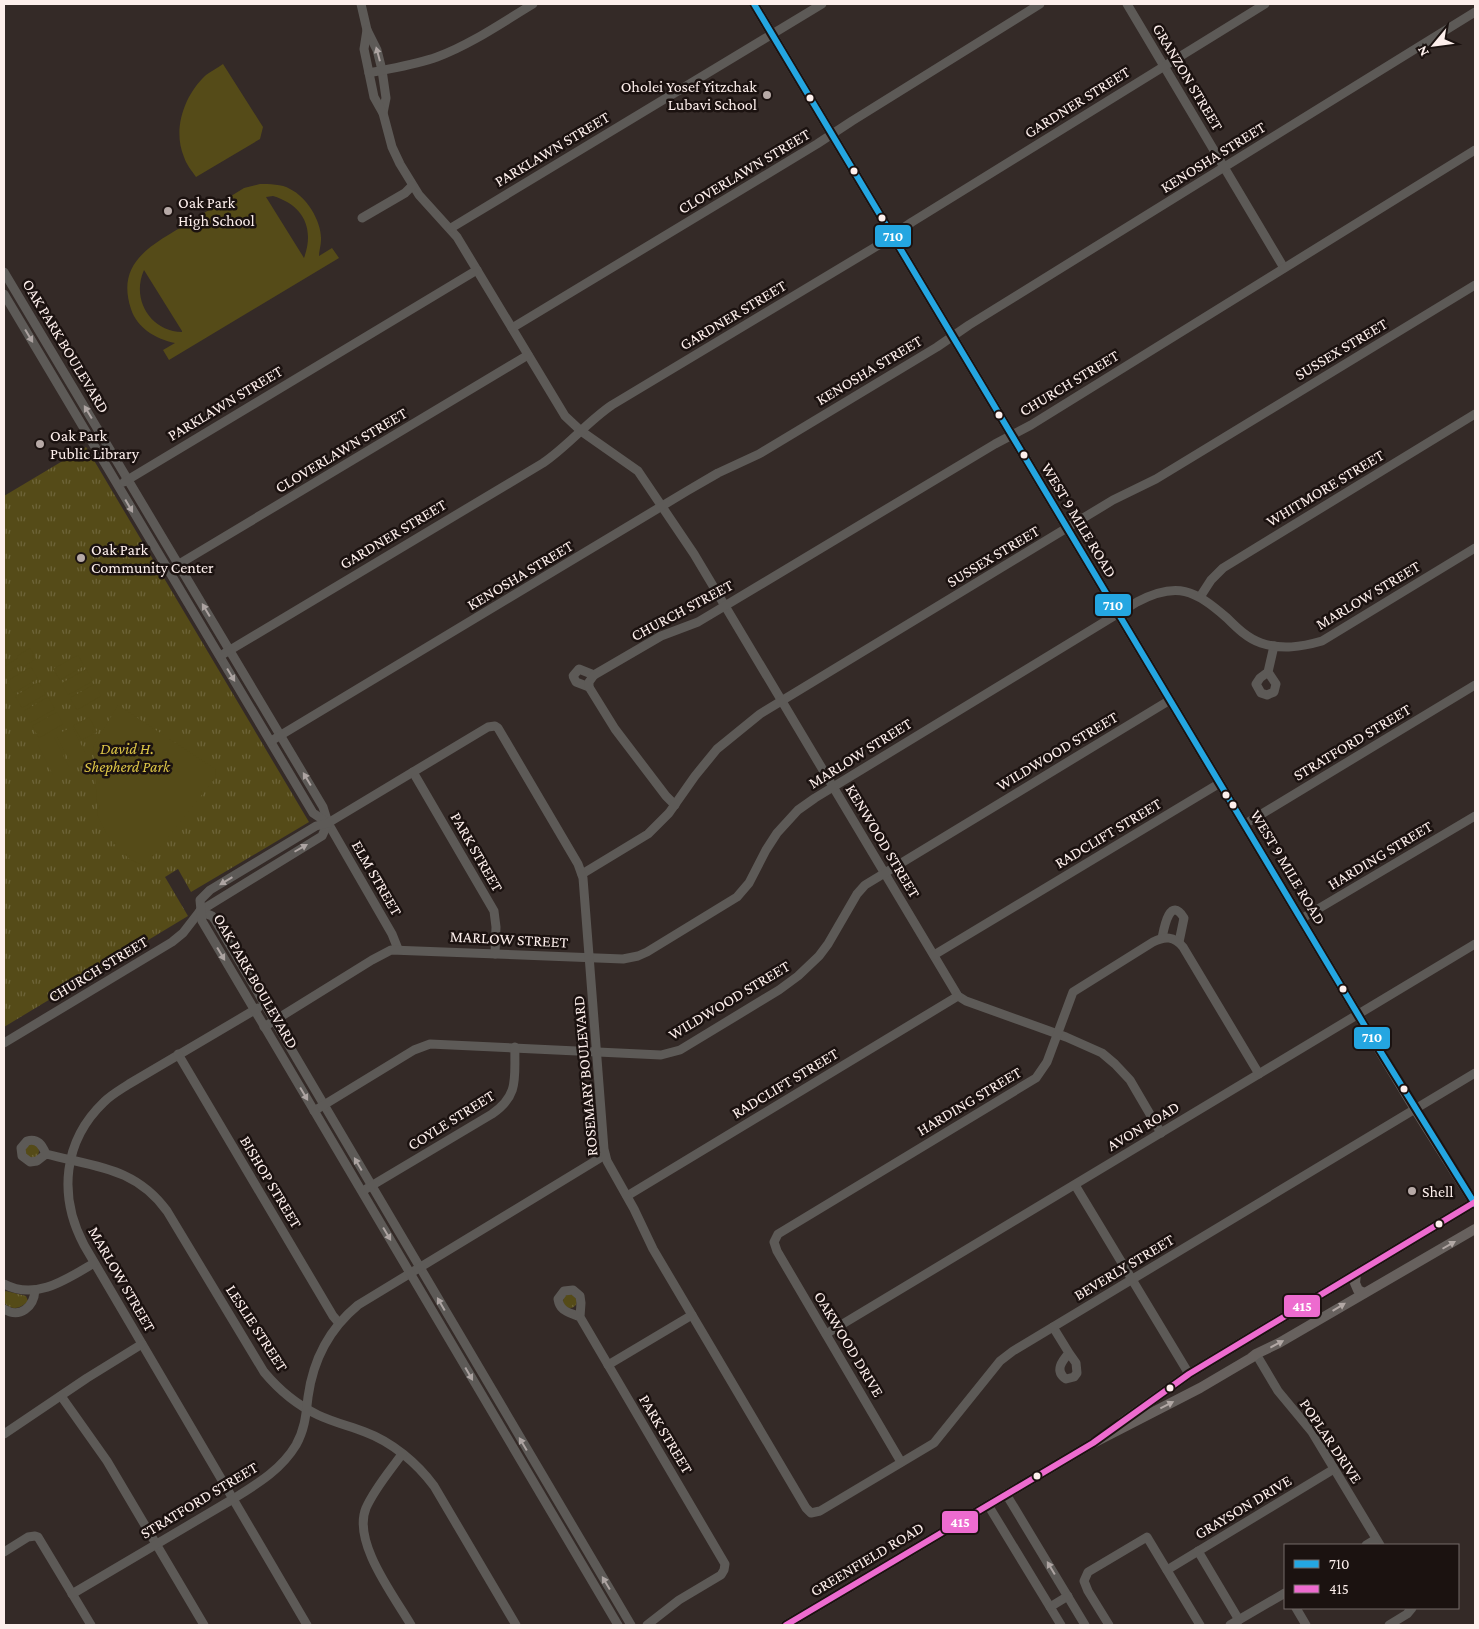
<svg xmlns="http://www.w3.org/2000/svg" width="1479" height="1629" viewBox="0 0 1479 1629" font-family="'Crimson Pro',serif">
<defs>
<pattern id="grass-tufts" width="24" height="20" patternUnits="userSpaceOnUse" patternTransform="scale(1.25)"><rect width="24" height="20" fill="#554b18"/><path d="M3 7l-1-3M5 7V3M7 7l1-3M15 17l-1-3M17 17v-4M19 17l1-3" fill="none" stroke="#6e653a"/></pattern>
</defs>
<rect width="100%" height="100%" fill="#342a27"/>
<g fill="url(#grass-tufts)">
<path d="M 86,447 L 309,822 L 191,892 L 178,869 L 165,877 L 188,916 L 4,1027 L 4,496 Z"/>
<circle cx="32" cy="1151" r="7"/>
<path d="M 6,1291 L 26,1296 L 28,1301 C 20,1309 13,1311 4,1303 L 4,1292 Z"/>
<circle cx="570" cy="1301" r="7"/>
</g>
<g fill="#554b18" fill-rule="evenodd">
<path d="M 223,64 L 263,127 L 260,139 L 196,177 C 192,171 186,164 184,157 C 172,129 185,94 206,75 C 211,71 218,68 223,64 Z"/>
<path d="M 260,184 C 269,184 282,184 290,189 C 307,197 322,222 321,240 C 321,245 319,251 319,256 L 332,248 L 339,258 L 169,360 L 163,350 L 175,343 C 156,339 137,328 131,309 C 115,261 154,244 188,223 C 207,211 225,200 244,188 ZM 273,196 C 303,205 315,228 304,258 L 266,197 ZM 144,270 L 182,331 L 182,332 C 150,331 131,299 144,270 Z"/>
<path d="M 30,648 L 36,659 L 23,667 L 21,664 L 8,672 L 10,675 L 4,678 L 4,664 L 5,666 L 18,658 L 17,656 Z"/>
<path d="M 78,655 L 84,666 L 60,680 L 53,669 Z"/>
<path d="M 31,667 L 38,679 L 13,693 L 7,681 Z"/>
<path d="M 86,669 L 93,681 L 68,695 L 62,683 Z"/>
<path d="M 39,682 L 46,694 L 22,708 L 15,696 Z"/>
<path d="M 95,684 L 101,696 L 77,710 L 70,698 Z"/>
<path d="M 48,697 L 55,709 L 30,723 L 24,711 Z"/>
<path d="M 118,705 L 215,769 L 216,777 L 145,866 L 131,860 L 118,849 L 106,833 L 98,816 L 93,747 Z"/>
<path d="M 57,712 L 63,724 L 39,738 L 32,726 Z"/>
<path d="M 89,717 L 97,732 L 82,740 L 73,726 Z"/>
<path d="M 72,727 L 86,754 L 70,762 L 56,735 Z"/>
<path d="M 54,737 L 69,767 L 53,775 L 38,745 Z"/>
</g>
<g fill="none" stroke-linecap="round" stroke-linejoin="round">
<g stroke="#5d5a57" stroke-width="9">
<path d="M 361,4 L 367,30 L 377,50 L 382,70 L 386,98 L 383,113"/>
<path d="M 1127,4 L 1284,268"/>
<path d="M 367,30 L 364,49 L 374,97 L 383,113 L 392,147 L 400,164 L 419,195 L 457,237 L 565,416 L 581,431 L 638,471 L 694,554 L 958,996 L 966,1001 L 1066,1037 L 1102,1053 L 1115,1064 L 1130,1080 L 1161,1133"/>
<path d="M 369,73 C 392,68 415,65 437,57 C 470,45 503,22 533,4"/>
<path d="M 362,218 L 405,193 L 412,186"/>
<path d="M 451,228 L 822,4"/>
<path d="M 4,272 L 323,807 L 328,823 L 392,934 L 398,949"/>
<path d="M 4,294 L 313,813 L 328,823"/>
<path d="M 512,328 L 817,144 L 852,121 L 1040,4"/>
<path d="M 124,482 L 477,270"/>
<path d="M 174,567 L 528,355"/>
<path d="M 1200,597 L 1211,580 L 1223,568 L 1475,414"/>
<path d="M 220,656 L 543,463 C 568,446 587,422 612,405 L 877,246 L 912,222 L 1265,4"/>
<path d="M 1268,672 L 1276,684 L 1274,692 L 1267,695 L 1261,693 L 1256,684 L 1260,678 L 1268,672 L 1274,646"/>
<path d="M 589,687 L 576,682 L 573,676 L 579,669 L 594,675"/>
<path d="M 271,741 L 687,491 L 718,473 L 759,454 L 937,347 L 969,325 L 1475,12"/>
<path d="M 413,772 L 494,911 L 496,927 L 495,954"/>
<path d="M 675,805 L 666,796 L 615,729 L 589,687 L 589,682 L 594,675 L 661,636 L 698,622 L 995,444 L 1031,425 L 1475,150"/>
<path d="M 1245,824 L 1475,685"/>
<path d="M 582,874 L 648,834 L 669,813 L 695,776 L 717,749 L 760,714 L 1113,500 L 1156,479 L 1475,285"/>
<path d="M 200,911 L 212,916 L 215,920 L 631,1625"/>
<path d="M 1301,919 L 1475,816"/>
<path d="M 1162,938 C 1164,928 1170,895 1184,918 L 1179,942"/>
<path d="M 934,955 L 1220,783"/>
<path d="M 258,1008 L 129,1084 C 120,1090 111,1095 104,1102 C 63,1141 58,1196 84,1245 L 307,1625"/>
<path d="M 264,1027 L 372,960 L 391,950 L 623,959 L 638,956 L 647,952 L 737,897 L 749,883 L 766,850 L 777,833 L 798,810 L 815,798 L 1137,602 C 1177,581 1195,590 1227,618 C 1237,628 1247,638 1261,643 C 1282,650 1301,647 1322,641 L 1475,548"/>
<path d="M 4,1043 L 172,942 L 183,933 L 200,911 L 322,836 L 328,823"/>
<path d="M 178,1054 L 333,1316 L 339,1323"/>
<path d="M 314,1111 L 414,1050 L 430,1044 L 661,1055 L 680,1050 L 779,990 L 798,976 L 819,956 L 828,944 L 857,894 L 865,885 L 1170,700"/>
<path d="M 46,1154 L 37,1161 L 30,1162 L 22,1156 L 21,1148 L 27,1141 C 38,1138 42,1145 46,1154 C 95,1167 135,1167 167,1211 L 264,1372 C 279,1390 297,1405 318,1415 C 333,1422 349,1426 365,1432 C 392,1442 417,1463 434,1486 L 516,1625"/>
<path d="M 1075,1185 L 1189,1374"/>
<path d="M 366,1189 L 492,1114 C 520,1095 514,1077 515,1047"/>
<path d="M 627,1196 L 958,996"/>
<path d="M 4,1284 C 36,1301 67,1279 94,1263"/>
<path d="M 4,1309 C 20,1319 34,1307 35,1290"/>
<path d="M 580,1317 C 569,1312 560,1312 558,1299 L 564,1291 L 573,1290 L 580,1296 L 581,1303 L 580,1317 L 725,1564 L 724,1570 L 721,1575 L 679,1600 L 647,1625"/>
<path d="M 1053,1327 L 1069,1353 C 1062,1361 1054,1371 1066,1379 L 1074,1377 L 1077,1373 L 1076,1363 L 1069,1353"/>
<path d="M 826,1334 L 1475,944"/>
<path d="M 1256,1354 L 1278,1391 L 1312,1432 L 1380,1545"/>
<path d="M 608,1365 L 692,1315"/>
<path d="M 61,1396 L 107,1461 L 204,1625"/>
<path d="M 4,1434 L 87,1378 L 142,1344"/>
<path d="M 402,1454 C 390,1471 375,1488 366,1508 C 352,1542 394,1596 411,1625"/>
<path d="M 901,1462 L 777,1251 L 774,1242 L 778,1234 L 1036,1078 L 1047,1062 L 1073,992 L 1153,942 C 1165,936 1174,936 1183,947 L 1259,1074"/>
<path d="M 1006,1494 L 1085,1625"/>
<path d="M 988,1505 L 1061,1625"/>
<path d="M 1366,1545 L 1376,1539"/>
<path d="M 1198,1551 L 1239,1620"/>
<path d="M 4,1552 L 28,1537 L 35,1536 L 38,1537 L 91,1625"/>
<path d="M 1167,1570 L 1334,1469"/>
<path d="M 72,1594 L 233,1499 C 257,1484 281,1470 296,1445 C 305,1429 306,1414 308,1397 C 313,1360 329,1329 358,1305 L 605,1155"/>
<path d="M 1050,1607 L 1068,1596"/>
<path d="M 1296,1608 L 1306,1625"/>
<path d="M 618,1625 L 202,921 L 200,900 L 210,890 L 316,826 L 328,823 L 488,727 L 495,726 L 498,728 L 578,864 L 583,878 L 604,1149 L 607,1161 L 634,1209 L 653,1249 L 806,1508 L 811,1513 L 820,1511 L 934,1443 L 1000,1361 L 1013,1351 L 1475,1073"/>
<path d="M 1109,1625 L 1088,1591 L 1084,1581 L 1088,1572 L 1147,1537 L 1200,1625"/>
<path d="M 1230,1625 L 1285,1593"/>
<path d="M 1389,1625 L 1407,1614 L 1412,1608"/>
</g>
<g stroke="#67615e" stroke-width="10">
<path d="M 754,4 L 1369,1033 L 1415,1109 L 1475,1204"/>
<path d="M 1356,1274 L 1355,1283 L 1358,1290 L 1364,1293"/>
<path d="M 1122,1422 L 1189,1374 L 1475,1202"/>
<path d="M 786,1625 L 1093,1443 L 1200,1388 L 1251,1358 L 1256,1354 L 1279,1343 L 1475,1229"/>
</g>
<g stroke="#1b1210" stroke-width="10">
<path id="bus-1" d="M 754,4 L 1369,1033 L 1475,1204"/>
</g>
<g stroke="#1b1210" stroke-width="10">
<path id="bus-2" d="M 786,1625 L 1093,1443 L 1189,1374 L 1475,1202"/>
</g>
<use href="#bus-1" stroke="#24a6e1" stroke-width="6"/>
<use href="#bus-2" stroke="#ed6bcf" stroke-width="6"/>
</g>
<defs><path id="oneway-solid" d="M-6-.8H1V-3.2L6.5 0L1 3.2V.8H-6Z" transform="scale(1.25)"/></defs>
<g fill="#ada4a2">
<use href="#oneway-solid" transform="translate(378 54) rotate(-105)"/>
<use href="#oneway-solid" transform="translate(29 336) rotate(59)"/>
<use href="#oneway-solid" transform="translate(88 412) rotate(-121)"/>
<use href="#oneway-solid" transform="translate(129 506) rotate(60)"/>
<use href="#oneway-solid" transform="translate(206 610) rotate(-121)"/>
<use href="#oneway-solid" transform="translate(231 675) rotate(59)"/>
<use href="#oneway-solid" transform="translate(307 779) rotate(-121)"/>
<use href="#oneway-solid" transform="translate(301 848) rotate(-30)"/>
<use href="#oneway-solid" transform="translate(226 881) rotate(149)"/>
<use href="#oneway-solid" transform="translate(221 954) rotate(59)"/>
<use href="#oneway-solid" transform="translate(304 1094) rotate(59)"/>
<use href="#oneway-solid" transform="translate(358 1164) rotate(-120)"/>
<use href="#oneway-solid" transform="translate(387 1234) rotate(59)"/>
<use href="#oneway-solid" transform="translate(441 1304) rotate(-120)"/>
<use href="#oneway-solid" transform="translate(469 1374) rotate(60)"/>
<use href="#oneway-solid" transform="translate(523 1444) rotate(-121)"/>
<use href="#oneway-solid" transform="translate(1051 1568) rotate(-121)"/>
<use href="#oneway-solid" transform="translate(606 1583) rotate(-121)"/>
</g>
<g fill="#b2a8a5">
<use href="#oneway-solid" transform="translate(1449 1245) rotate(-30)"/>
<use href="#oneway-solid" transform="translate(1339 1307) rotate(-31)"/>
<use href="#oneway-solid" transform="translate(1277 1344) rotate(-28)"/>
<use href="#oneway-solid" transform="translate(1167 1405) rotate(-27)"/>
</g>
<g fill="#b7aaa7" stroke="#1b1210" stroke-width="2">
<circle cx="767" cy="95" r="5"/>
<circle cx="168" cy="211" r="5"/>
<circle cx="40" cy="444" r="5"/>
<circle cx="81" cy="558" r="5"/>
<circle cx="1412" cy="1191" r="5"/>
</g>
<g fill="#fdefec" stroke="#1b1210" stroke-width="2">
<circle cx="810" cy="98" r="4.5"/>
<circle cx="854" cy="171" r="4.5"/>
<circle cx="882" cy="218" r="4.5"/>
<circle cx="999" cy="415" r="4.5"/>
<circle cx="1024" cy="455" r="4.5"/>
<circle cx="1226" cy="795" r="4.5"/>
<circle cx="1233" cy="805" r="4.5"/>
<circle cx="1343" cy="989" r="4.5"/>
<circle cx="1404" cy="1089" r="4.5"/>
<circle cx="1439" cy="1224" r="4.5"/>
<circle cx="1170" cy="1388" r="4.5"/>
<circle cx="1037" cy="1476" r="4.5"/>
</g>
<g text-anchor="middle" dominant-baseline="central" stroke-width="5" stroke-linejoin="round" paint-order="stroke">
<g font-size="16" fill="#fdefec" stroke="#1b1210">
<text transform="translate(1188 77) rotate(59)">GRANZON STREET</text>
<text transform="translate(1077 102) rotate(-32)">GARDNER STREET</text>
<text transform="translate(552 149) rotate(-31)">PARKLAWN STREET</text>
<text transform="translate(1213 157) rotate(-32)">KENOSHA STREET</text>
<text transform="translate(744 171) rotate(-31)">CLOVERLAWN STREET</text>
<text transform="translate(733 315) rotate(-31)">GARDNER STREET</text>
<text transform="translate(66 346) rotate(59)">OAK PARK BOULEVARD</text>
<text transform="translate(1341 349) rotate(-31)">SUSSEX STREET</text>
<text transform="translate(869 370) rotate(-31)">KENOSHA STREET</text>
<text transform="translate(1069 383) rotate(-31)">CHURCH STREET</text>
<text transform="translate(225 403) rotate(-31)">PARKLAWN STREET</text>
<text transform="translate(341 450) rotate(-31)">CLOVERLAWN STREET</text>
<text transform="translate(1325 488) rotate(-31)">WHITMORE STREET</text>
<text transform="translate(1079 520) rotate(59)">WEST 9 MILE ROAD</text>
<text transform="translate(393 534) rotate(-31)">GARDNER STREET</text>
<text transform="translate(993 556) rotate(-31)">SUSSEX STREET</text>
<text transform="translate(520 575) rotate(-31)">KENOSHA STREET</text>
<text transform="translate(1368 595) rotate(-31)">MARLOW STREET</text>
<text transform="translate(682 610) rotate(-28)">CHURCH STREET</text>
<text transform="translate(1352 742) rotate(-31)">STRATFORD STREET</text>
<text transform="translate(1057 751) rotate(-31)">WILDWOOD STREET</text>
<text transform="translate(860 753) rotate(-32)">MARLOW STREET</text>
<text transform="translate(1108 833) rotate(-31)">RADCLIFT STREET</text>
<text transform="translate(883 841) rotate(59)">KENWOOD STREET</text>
<text transform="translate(477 852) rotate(60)">PARK STREET</text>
<text transform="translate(1380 855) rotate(-31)">HARDING STREET</text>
<text transform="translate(1288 867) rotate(59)">WEST 9 MILE ROAD</text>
<text transform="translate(377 878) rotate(60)">ELM STREET</text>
<text transform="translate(509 939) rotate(3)">MARLOW STREET</text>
<text transform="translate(98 969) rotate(-31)">CHURCH STREET</text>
<text transform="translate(256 981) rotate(60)">OAK PARK BOULEVARD</text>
<text transform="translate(729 1000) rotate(-31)">WILDWOOD STREET</text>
<text transform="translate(585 1076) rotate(-95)">ROSEMARY BOULEVARD</text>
<text transform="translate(785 1083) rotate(-31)">RADCLIFT STREET</text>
<text transform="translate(969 1101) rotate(-31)">HARDING STREET</text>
<text transform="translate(451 1120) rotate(-32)">COYLE STREET</text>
<text transform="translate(1143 1126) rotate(-31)">AVON ROAD</text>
<text transform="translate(271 1182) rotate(59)">BISHOP STREET</text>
<text transform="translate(1124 1267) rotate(-31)">BEVERLY STREET</text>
<text transform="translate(122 1279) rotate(60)">MARLOW STREET</text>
<text transform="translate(257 1328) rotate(57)">LESLIE STREET</text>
<text transform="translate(849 1344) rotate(59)">OAKWOOD DRIVE</text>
<text transform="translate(666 1434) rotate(59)">PARK STREET</text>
<text transform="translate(1331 1441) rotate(56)">POPLAR DRIVE</text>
<text transform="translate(199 1500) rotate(-31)">STRATFORD STREET</text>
<text transform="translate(1243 1507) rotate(-31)">GRAYSON DRIVE</text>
<text transform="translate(867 1559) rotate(-31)">GREENFIELD ROAD</text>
</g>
<g font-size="16" fill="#fdefec" stroke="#1b1210" text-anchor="start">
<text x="757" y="86" text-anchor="end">Oholei Yosef Yitzchak<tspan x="757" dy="18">Lubavi School</tspan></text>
<text x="178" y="202">Oak Park<tspan x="178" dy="18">High School</tspan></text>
<text x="50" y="435">Oak Park<tspan x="50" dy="18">Public Library</tspan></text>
<text x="91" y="549">Oak Park<tspan x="91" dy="18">Community Center</tspan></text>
<text x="1422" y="1191">Shell</text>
</g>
<g font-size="16" font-style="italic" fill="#dcc547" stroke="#1b1210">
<text x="127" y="748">David H.<tspan x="127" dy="18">Shepherd Park</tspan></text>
</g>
</g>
<g stroke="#1b1210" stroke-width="2">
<rect x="874" y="224" width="38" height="24" rx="5" fill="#24a6e1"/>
<rect x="1094" y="593" width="38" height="24" rx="5" fill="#24a6e1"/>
<rect x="1353" y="1026" width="38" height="24" rx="5" fill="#24a6e1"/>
<rect x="1283" y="1294" width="38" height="24" rx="5" fill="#ed6bcf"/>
<rect x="941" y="1510" width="38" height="24" rx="5" fill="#ed6bcf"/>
</g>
<g font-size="14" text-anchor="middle" font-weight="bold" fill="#fff">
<text x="893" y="241">710</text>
<text x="1113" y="610">710</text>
<text x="1372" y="1042">710</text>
<text x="1302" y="1311">415</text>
<text x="960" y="1527">415</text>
</g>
<rect width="1479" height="1629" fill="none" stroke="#fdefec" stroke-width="10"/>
<rect x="1284" y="1544" width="175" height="65" fill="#1b1210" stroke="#756a68"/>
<rect x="1294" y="1560" width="25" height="8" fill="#24a6e1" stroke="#756a68"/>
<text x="1329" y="1569" font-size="15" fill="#fdefec">710</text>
<rect x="1294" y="1585" width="25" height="8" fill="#ed6bcf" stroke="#756a68"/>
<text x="1329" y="1594" font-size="15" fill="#fdefec">415</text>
<g transform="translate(1434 45) rotate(241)" stroke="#1b1210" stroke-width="4" paint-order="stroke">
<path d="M0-4L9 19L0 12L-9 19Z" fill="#fdefec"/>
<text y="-8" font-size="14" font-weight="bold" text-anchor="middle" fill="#fdefec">N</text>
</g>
</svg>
